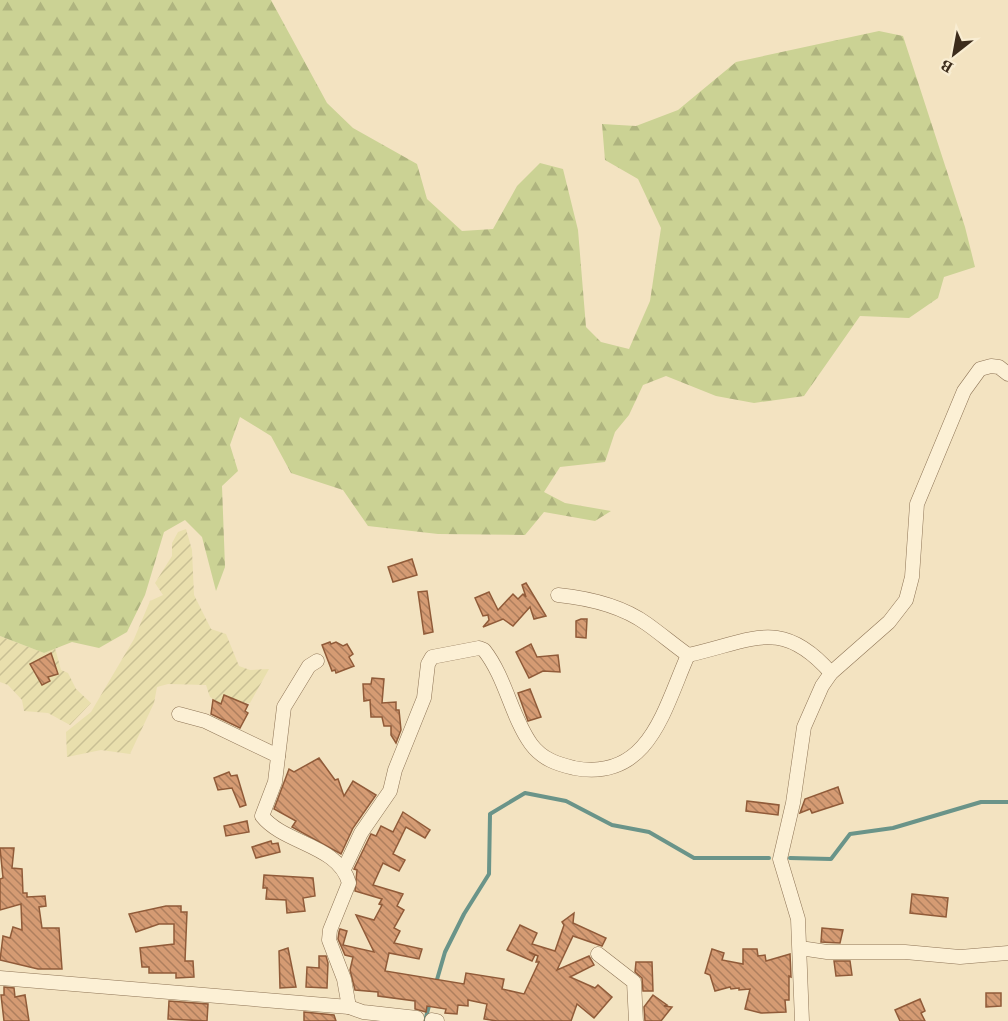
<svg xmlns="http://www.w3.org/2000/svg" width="1008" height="1021" viewBox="0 0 1008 1021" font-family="Georgia,serif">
<defs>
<pattern id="farmland-furrows" width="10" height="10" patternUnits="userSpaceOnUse" patternTransform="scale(1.5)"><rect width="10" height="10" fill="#e9dfad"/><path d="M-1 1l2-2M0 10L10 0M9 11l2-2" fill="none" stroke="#c9c094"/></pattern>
<pattern id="forest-firs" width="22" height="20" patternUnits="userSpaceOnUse" patternTransform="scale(1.5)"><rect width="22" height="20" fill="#cbd294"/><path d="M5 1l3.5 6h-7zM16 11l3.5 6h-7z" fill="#afb47f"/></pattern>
<pattern id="building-back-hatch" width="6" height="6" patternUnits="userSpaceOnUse" patternTransform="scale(1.5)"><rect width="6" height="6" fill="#d59b73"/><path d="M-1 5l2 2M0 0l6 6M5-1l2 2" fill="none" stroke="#ae7f5e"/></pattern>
</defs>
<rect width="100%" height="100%" fill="#f3e3c1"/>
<g fill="url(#farmland-furrows)">
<path d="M 186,529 L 192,550 L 194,595 L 211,629 L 226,634 L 239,666 L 250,670 L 269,669 L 250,703 L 218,702 L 210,697 L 206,685 L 168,684 L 157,687 L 154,703 L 130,754 L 101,750 L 67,757 L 66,732 L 91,712 L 134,639 L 150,601 L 163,595 L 155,583 L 172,556 L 172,543 L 178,532 Z"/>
<path d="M 0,636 L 44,653 L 55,648 L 61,670 L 68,673 L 76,689 L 91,703 L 70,725 L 48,713 L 24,711 L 22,700 L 8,685 L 0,682 Z"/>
</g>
<path fill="url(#forest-firs)" d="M 0,0 L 271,0 L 327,103 L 353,128 L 417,164 L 427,199 L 462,231 L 493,229 L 517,186 L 540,163 L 563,169 L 578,230 L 586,327 L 601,342 L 629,349 L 650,301 L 661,228 L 638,179 L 605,160 L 602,124 L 636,126 L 678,110 L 736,62 L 879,31 L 903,36 L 965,227 L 975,267 L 944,277 L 938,298 L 909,318 L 860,316 L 804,396 L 754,403 L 716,396 L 666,376 L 643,385 L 629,415 L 615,432 L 605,462 L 560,467 L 544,492 L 565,503 L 611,511 L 595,521 L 544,512 L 525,535 L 438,534 L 368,526 L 343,490 L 291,473 L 271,436 L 240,417 L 230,445 L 238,471 L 222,486 L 225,567 L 216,591 L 202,537 L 185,520 L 164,532 L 145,595 L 127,632 L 99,648 L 72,642 L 44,653 L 0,636 Z"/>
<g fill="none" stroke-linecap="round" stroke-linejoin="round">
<g stroke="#6a9489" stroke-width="4">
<path d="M 790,858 L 831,859 L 850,834 L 893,828 L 981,802 L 1008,802"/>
<path d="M 436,983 L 445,952 L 464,914 L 489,874 L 490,814 L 525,793 L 566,801 L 612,825 L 649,832 L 694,858 L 769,858"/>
<path d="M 425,1021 L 430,1002"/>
</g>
</g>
<g fill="url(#building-back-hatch)" stroke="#905b39" stroke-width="1.5">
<path d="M 412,559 L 417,575 L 393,582 L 388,567 Z"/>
<path d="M 526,583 L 546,616 L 534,619 L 530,607 L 513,626 L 503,619 L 483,627 L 489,620 L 488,615 L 483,616 L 475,598 L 489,592 L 498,610 L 513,594 L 518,599 L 523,594 L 526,597 L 522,585 Z"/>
<path d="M 427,591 L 433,632 L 424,634 L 418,592 Z"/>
<path d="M 581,619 L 587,619 L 586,638 L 576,637 L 576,621 Z"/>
<path d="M 330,642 L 331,644 L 336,642 L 343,646 L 347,644 L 353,654 L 349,657 L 354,666 L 336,673 L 335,670 L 332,671 L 322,645 Z"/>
<path d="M 531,644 L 537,657 L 558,655 L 560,672 L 543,671 L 529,678 L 516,652 Z"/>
<path d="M 51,653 L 58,674 L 48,677 L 50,681 L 42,685 L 30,664 Z"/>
<path d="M 372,678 L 384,679 L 382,703 L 396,702 L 396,710 L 399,710 L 401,730 L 396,743 L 391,735 L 391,726 L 384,726 L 382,717 L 371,717 L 370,700 L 364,701 L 363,684 L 371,684 Z"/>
<path d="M 530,689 L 541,717 L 528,721 L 518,693 Z"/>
<path d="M 224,695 L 248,705 L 245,711 L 248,713 L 240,728 L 211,714 L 213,700 L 221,704 Z"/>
<path d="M 319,758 L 335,780 L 338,779 L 344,796 L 353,781 L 376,795 L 353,828 L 341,854 L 292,827 L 296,821 L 274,809 L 289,769 L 294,772 Z"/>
<path d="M 229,772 L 231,776 L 237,775 L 246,805 L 240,807 L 232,788 L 218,790 L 214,778 Z"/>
<path d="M 838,787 L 843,803 L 812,813 L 810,809 L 800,813 L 805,799 Z"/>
<path d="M 747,801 L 779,805 L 778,815 L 746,811 Z"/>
<path d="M 403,812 L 430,830 L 425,838 L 406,827 L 393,854 L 405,860 L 399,871 L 383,863 L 373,885 L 403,894 L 397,906 L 404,910 L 394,928 L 400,931 L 394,943 L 422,949 L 419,959 L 389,953 L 385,971 L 464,984 L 466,973 L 504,979 L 502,989 L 524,994 L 539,962 L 536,962 L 538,956 L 529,952 L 535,955 L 532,961 L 507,950 L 520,925 L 537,933 L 532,944 L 555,951 L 564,925 L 562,922 L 574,913 L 573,923 L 606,938 L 602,946 L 573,936 L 557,970 L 589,956 L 594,965 L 570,977 L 595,988 L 598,985 L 612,997 L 594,1018 L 577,1004 L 571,1021 L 497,1021 L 484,1019 L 487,1004 L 468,1000 L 468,1006 L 458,1005 L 457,1014 L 445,1013 L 446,1009 L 427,1006 L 426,1012 L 415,1009 L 415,1001 L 378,996 L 378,992 L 355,990 L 350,970 L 353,957 L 345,955 L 338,939 L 339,932 L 340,929 L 347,931 L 343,945 L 374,952 L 356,915 L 374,920 L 382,905 L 379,904 L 382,899 L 355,891 L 357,870 L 354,869 L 371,834 L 376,836 L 381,826 L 393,832 Z"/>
<path d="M 247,821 L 249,832 L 226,836 L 224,826 Z"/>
<path d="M 271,841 L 272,844 L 278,843 L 280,852 L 256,858 L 252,847 Z"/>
<path d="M 0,848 L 14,848 L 12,868 L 22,869 L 23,893 L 27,893 L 27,897 L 45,896 L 46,906 L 39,907 L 42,928 L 59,928 L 62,969 L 38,969 L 0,960 L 3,936 L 10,938 L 13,927 L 22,930 L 21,904 L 0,910 L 0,879 L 3,878 Z"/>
<path d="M 264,875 L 313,878 L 315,896 L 303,898 L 305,911 L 287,913 L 286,900 L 266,899 L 267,888 L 263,888 Z"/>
<path d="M 912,894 L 948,898 L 946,917 L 910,913 Z"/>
<path d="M 166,906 L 181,906 L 181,912 L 187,912 L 185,961 L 193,961 L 194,977 L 176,978 L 176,973 L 149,973 L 149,967 L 142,967 L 140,948 L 174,944 L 174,924 L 159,924 L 136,932 L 129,914 Z"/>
<path d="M 822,928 L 843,930 L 840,943 L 821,942 Z"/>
<path d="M 288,948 L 296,987 L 280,988 L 279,951 Z"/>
<path d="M 712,949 L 724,953 L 722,960 L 743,964 L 743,949 L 757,949 L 758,956 L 765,955 L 766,961 L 790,954 L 791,977 L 789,976 L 789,1000 L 785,1000 L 786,1012 L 761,1013 L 745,1009 L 750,989 L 739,990 L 739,988 L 731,989 L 730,987 L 715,991 L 710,975 L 705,973 Z"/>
<path d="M 319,956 L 326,956 L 328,963 L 327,988 L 306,987 L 307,967 L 319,968 Z"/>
<path d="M 834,961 L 850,961 L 852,975 L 836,976 Z"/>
<path d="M 636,962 L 652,962 L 653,991 L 643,991 L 642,978 L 635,972 Z"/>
<path d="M 4,987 L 14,988 L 15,997 L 25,995 L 29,1021 L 4,1021 L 1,995 L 4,995 Z"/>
<path d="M 986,993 L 1001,993 L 1001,1006 L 986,1007 Z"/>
<path d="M 653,995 L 667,1005 L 664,1006 L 672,1007 L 661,1021 L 645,1021 L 644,1007 Z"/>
<path d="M 920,999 L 925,1011 L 921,1013 L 925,1021 L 900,1021 L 895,1010 Z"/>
<path d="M 169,1001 L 208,1004 L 207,1021 L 168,1019 Z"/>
<path d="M 304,1012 L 334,1015 L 336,1021 L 304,1021 Z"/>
</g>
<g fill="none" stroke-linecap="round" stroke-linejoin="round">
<g stroke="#8e7456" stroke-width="15">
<g id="minor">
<path d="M 558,595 C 587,598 622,606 647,624 C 661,634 674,645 688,655 C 752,641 781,616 831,673"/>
<path d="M 317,661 L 309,666 L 284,707 L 275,782 L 262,816 C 284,844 339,845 349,883 L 330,930 L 329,940 L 344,979 L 349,1007"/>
<path d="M 179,714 L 205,721 L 278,756"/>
<path d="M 344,869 L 361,833 L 390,791 L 395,770 L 424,698 L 428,664 L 432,657 L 479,648 L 484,650 C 506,678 511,716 531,744 C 542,759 557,764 574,768 C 649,782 664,709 688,655"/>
<path d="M 800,948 L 827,952 L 905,952 L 960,957 L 1008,953"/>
<path d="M 598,954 L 634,982 L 636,1021"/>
<path d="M 0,978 L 349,1007 L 363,1012 L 417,1018"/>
<path d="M 432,1020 L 437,1021"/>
<path d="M 802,1021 L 798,919 L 780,859 L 793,803 L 804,727 L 822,686 L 831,673 L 889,622 L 906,600 L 912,577 L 917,504 L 964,391 L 980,369 L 991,366 L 999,367 L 1008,374"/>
</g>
</g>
<use href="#minor" stroke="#fcf0d5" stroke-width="14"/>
</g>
<g transform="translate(954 54) rotate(211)" stroke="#f9edd2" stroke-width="4.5" paint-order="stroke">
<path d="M0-4.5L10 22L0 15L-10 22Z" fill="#3c2c1c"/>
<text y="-9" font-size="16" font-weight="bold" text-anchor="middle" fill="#3c2c1c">B</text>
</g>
</svg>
